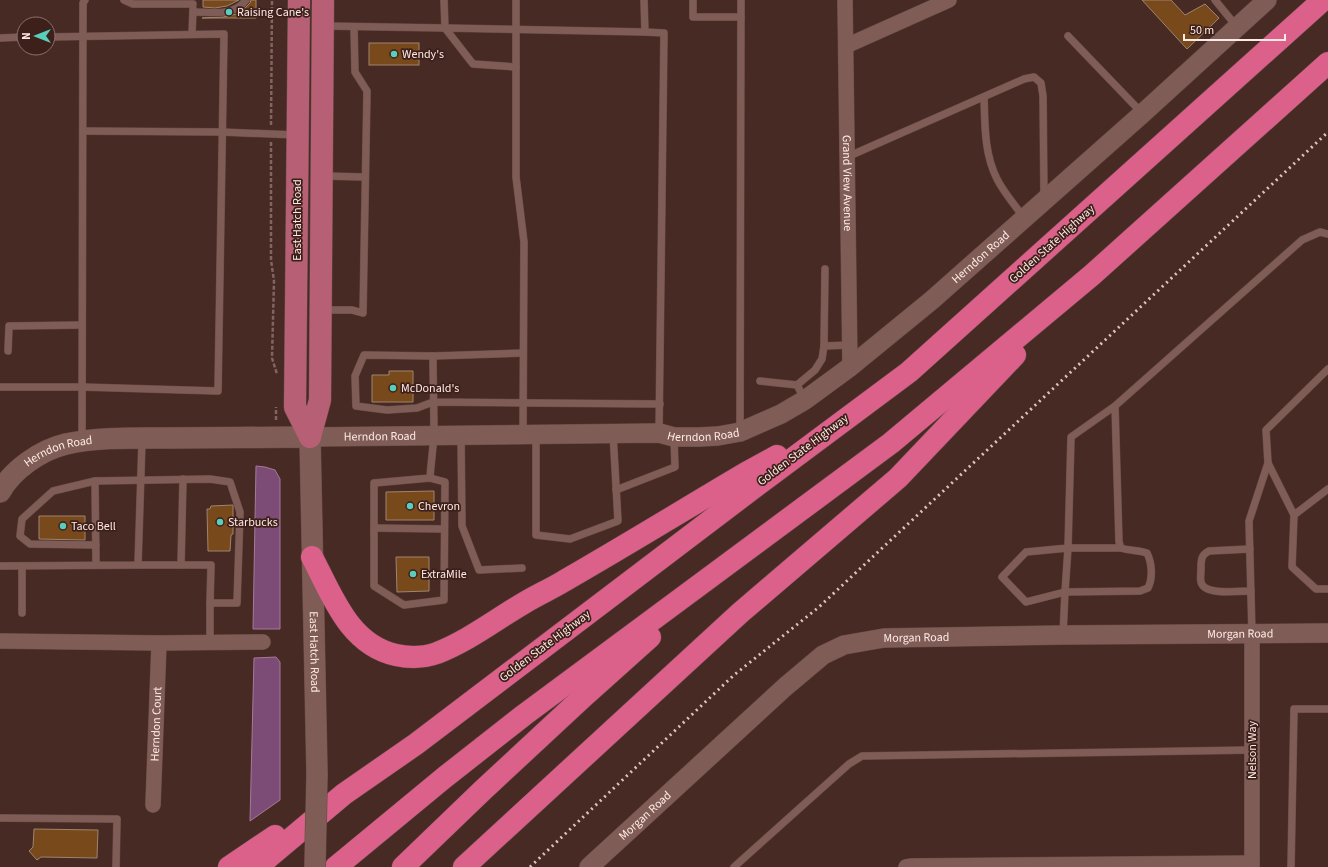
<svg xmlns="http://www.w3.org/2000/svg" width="1328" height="867" viewBox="0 0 1328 867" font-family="'Source Sans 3',sans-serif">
<rect width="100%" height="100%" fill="#482a24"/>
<g fill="#7c4c76" stroke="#a37b98">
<path d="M 256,466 L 265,467 L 275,470 L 280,479 L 280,629 L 253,629 Z"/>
<path d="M 276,657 L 280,662 L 280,800 L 250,821 L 254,658 Z"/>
</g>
<g fill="#78491b" stroke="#9f846e">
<path d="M 203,0 L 239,0 L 227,6 L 215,8 L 203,7 Z"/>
<path d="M 251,0 L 256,0 L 256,18 L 202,18 L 223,17 L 237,14 L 244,9 L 250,3 Z"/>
<path d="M 1142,0 L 1171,0 L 1185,15 L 1205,4 L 1219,18 L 1187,49 Z"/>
<rect x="369" y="43" width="50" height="22"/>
<path d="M 389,371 L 413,371 L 413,402 L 372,402 L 372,375 L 389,375 Z"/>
<path d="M 434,491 L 434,520 L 386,520 L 386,492 Z"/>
<path d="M 233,505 L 233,534 L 231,535 L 230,551 L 208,551 L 207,509 L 210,509 L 211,506 Z"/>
<path d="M 39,516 L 85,516 L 85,540 L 39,539 Z"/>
<path d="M 396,557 L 429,557 L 429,591 L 397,592 Z"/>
<path d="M 34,829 L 98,830 L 97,858 L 41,857 L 37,860 L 29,851 L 33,847 Z"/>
</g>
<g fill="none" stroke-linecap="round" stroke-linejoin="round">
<g stroke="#644945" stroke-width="8">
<g id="service">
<path d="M 124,0 L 133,4 L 193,4"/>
<path d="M 516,0 L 516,177 L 524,242 L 523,434"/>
<path d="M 693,0 L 693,17 L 741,17"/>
<path d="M 1215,0 L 1237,27"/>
<path d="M 193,12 C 212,12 233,17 246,0"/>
<path d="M 325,26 L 445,28 L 444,0"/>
<path d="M 645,32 L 664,33 L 659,433"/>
<path d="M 192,34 L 193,9"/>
<path d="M 1068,36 L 1142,113"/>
<path d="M 0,38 L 24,37"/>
<path d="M 516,67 L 473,64 L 445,28 L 645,32 L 644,0"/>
<path d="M 984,97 C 985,125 984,153 997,179 C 1004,193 1015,205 1024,218"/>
<path d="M 83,131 L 222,132 L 296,135"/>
<path d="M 847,157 L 1024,79 L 1034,77 L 1041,83 L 1043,96 L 1044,197"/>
<path d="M 323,176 L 365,177"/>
<path d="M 323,310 L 352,310 L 363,313 L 367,91 L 355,72 L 354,27"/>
<path d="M 824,346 L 850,345"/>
<path d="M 8,351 L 9,326 L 82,325"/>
<path d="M 433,356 L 523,353"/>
<path d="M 1328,369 L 1266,430 L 1268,463 L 1294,515 L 1328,489"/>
<path d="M 760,381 L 797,385 L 805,400"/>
<path d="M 797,385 L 815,370 L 822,359 L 824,346 L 825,269"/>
<path d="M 0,387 L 82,387 L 218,391 L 224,34 L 48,37"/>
<path d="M 1115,406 L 1071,437 L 1068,548 L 1026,552 L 1002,577 L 1026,602 L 1065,592 L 1068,548 L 1121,548"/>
<path d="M 740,430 L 741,0"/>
<path d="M 536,434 L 536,535 L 570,539 L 618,521 L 613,433"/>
<path d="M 461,435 L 462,526 L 479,570 L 522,568"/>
<path d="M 82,439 L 83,3 L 85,0"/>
<path d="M 430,478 L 445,482 L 444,600 L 404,605 L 374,586 L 374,483 L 430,478 C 431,463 433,449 434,434 C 434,408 433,382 433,356 L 364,355 L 355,376 L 356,406 L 387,410 L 417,408 L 433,402 L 660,404"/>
<path d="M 95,481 L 96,565"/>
<path d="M 616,490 L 675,467 L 674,438"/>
<path d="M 1294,515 L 1292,567 L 1316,589 L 1328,589"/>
<path d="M 374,528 L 444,529"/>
<path d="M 96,545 L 30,544 L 20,536 L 22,519 L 53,491 L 95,481 L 210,479 L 230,482 L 240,512 L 237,603 L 210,603 L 211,565 L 138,565"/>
<path d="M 1250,549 L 1209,551 C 1201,555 1201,560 1201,569 C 1201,573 1200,578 1201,582 C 1204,596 1239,591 1251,591"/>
<path d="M 181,565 L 183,479"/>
<path d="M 0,566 L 138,565 L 142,441"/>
<path d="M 22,566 L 22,613"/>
<path d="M 210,603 L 210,642"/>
<path d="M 1252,634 L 1249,521 L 1268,463"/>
<path d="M 1063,635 L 1065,592 L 1140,591 L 1148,588 C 1153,578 1152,563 1147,553 C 1138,550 1130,551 1121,548 L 1119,542 L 1115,406 L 1302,240 L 1320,232 L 1328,234"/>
<path d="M 0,818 L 117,819 L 116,867"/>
<path d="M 734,867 L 849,764 L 862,756 L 1252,750"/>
<path d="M 1291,867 L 1294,709 L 1328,709"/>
</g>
</g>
<g stroke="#644945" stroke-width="16">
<g id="minor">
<path id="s1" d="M 845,0 L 850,367"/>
<path d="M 846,46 L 949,0"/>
<path d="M 1252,634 L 1252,867"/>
<path d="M 0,641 L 159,643 L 263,642"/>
<path id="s2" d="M 153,805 L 159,643"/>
<path d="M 906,867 L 912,866 L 1252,863"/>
</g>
</g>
<g stroke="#644945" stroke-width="20">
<g id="tertiary">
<path id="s3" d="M 310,437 L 659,433 L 674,437 L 699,437 L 718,436 L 740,432 L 781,414 L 805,400 L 850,367 L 932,300 L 1142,114 L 1267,0"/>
<path id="s4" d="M 589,867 L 785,687 L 823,655 L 844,645 L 884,638 L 1063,635 L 1328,633"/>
</g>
</g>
<g stroke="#644945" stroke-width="22">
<g id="secondary">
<path id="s5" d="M 0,492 C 13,469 41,450 66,444 C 98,437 133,438 166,438 C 214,438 262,437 310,437 L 317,774"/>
</g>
</g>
<g stroke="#644945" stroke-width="23">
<g id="primary">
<path d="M 299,0 L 295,407 L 310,437"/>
<path d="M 310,437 L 320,400 L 323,0"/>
</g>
</g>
<g stroke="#644945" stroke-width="23">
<g id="motorway">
<path d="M 312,557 C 332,595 349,645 396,655 C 410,658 423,658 437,653 C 468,641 495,620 524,603 C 537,595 551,589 564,581 C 625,546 685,509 746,473 L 777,456"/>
<path d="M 229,867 L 275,836"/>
<path d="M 257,867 L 344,794 L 416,744 L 756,486 L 909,372 L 1323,0"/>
<path d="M 336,867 L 445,777 L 524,715 L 891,443 L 1092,275 L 1328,63"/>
<path d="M 403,867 L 483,790 L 582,698 L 650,637"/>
<path d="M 464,867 L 740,613 L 898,478 L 1015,355"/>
</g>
</g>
<g stroke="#816560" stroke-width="2.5" stroke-dasharray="4 2" stroke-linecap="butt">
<path d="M 271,125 L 272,0"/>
<path d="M 271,142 L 271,260 L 274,281 L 272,358 L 277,374"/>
<path d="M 276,420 L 276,407"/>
</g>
<use href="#service" stroke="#7f5d56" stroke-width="7"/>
<use href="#minor" stroke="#7f5d56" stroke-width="15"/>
<use href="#tertiary" stroke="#7f5d56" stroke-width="19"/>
<use href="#secondary" stroke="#7f5d56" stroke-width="21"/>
<use href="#primary" stroke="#b65f75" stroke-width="22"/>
<use href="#motorway" stroke="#db618a" stroke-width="22"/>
<path stroke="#dcc5c1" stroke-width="3" stroke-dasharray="2 4" stroke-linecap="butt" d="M 530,867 L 734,675 L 819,607 L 1328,132"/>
<g stroke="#644945" stroke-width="22" stroke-linecap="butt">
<path id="secondary-bridge" d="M 315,867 L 317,774"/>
</g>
<use href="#secondary-bridge" stroke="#7f5d56" stroke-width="21"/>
</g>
<g fill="#5acebc" stroke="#3d201a" stroke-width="1.5">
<circle cx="229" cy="12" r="4"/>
<circle cx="394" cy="54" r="4"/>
<circle cx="393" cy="388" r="4"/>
<circle cx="410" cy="506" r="4"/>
<circle cx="220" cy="522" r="4"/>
<circle cx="63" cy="526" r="4"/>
<circle cx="413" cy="574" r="4"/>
</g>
<g text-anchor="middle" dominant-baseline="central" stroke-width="3.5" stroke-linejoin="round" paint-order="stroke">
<g font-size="12" fill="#ffeae6" stroke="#3d201a" text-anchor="start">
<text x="237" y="12">Raising Cane's</text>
<text x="402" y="54">Wendy's</text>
<text x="401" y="388">McDonald's</text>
<text x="418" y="506">Chevron</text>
<text x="228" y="522">Starbucks</text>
<text x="71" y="526">Taco Bell</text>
<text x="421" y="574">ExtraMile</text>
</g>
<g font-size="12" fill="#ffeae6" stroke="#3d201a">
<text stroke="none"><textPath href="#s1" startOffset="183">Grand View Avenue</textPath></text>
<text transform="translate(297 220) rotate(-90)">East Hatch Road</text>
<text transform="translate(1052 244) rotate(-42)">Golden State Highway</text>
<text stroke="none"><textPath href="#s3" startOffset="730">Herndon Road</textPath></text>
<text stroke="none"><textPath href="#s3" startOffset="394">Herndon Road</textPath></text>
<text stroke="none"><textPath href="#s3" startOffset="70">Herndon Road</textPath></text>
<text transform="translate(803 450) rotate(-37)">Golden State Highway</text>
<text stroke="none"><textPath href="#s5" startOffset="74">Herndon Road</textPath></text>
<text stroke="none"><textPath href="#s4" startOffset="736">Morgan Road</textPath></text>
<text stroke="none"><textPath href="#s4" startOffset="412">Morgan Road</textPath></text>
<text transform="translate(545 646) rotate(-37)">Golden State Highway</text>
<text stroke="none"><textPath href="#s5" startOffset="543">East Hatch Road</textPath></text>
<text stroke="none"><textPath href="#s2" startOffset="81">Herndon Court</textPath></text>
<text transform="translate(1252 750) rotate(-90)">Nelson Way</text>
<text stroke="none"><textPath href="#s4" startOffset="76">Morgan Road</textPath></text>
</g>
</g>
<g transform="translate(36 36) rotate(270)"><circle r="19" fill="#3d201a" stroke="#8b716c"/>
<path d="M0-3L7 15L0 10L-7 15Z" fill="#5acebc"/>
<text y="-6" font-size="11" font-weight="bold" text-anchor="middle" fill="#ffeae6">N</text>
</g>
<path d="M1184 34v6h101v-6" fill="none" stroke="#ffeae6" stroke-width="2"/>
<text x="1190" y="34" font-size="12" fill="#ffeae6" stroke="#3d201a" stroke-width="3" paint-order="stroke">50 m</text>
</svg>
